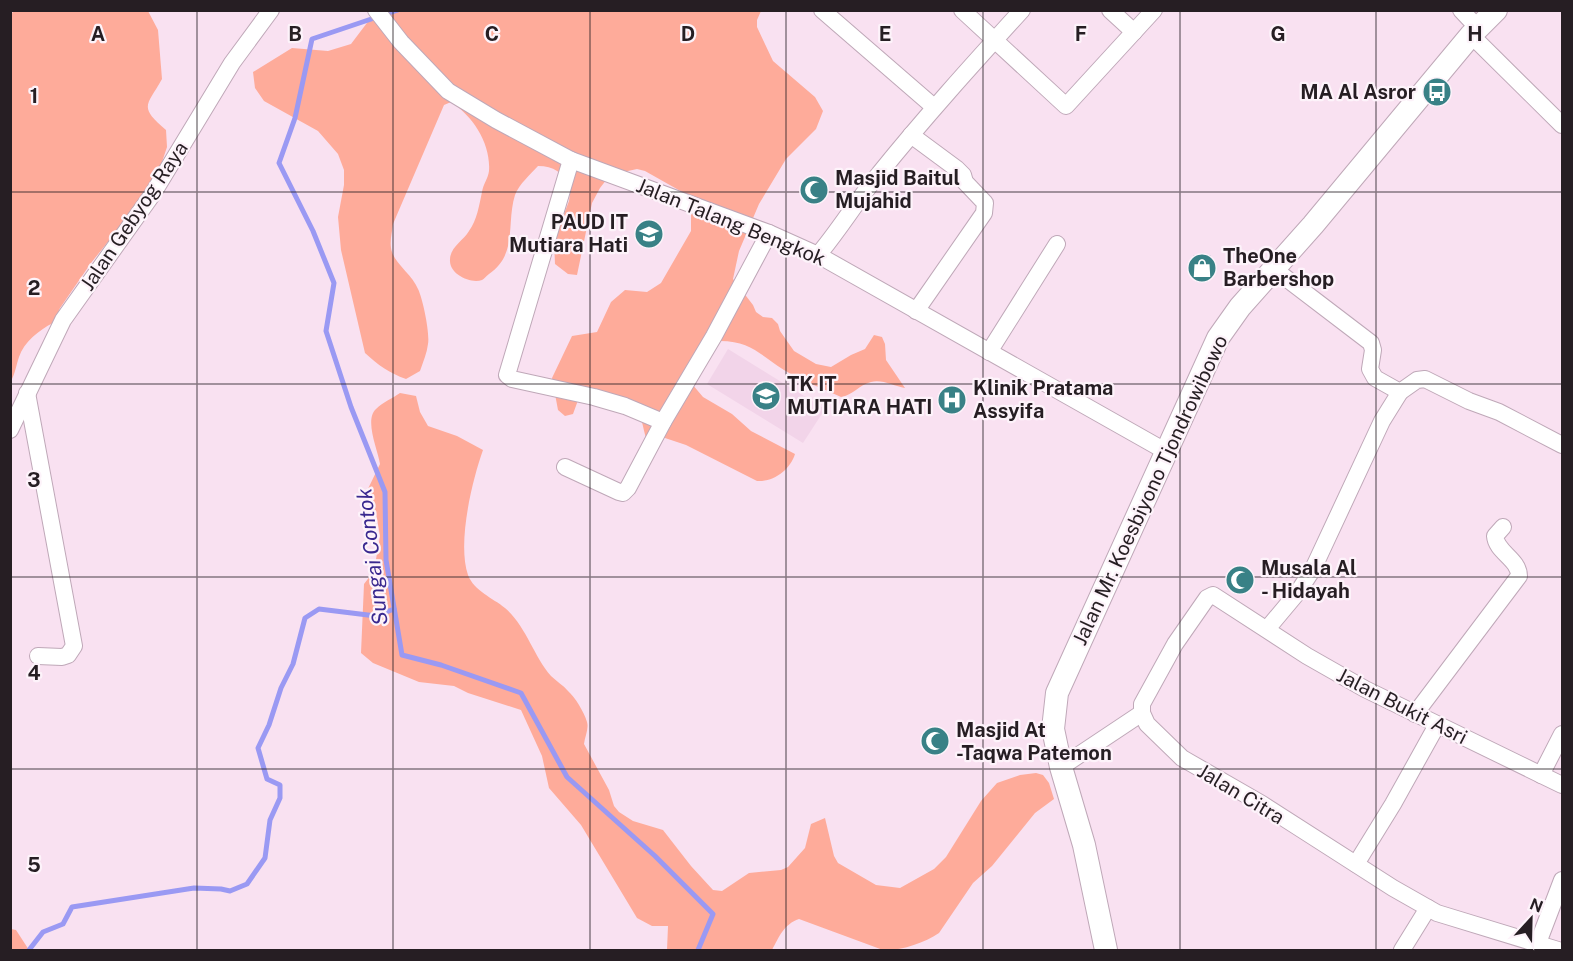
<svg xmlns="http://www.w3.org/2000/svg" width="1573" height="961" viewBox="0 0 1573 961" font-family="'Public Sans',sans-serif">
<rect width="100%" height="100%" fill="#f9e1f1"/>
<path fill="#f2d4e9" d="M 728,349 L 825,409 L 803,443 L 707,384 Z"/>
<g fill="#feab9a">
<path d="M 14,10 L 148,11 L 158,30 L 162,79 C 147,106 138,106 166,130 L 167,147 L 155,183 L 91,263 L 60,308 L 53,323 C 39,330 24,342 19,357 C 16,366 15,374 11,381 L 11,15 Z"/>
<path d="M 376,11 L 761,11 L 757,20 L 757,27 L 773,61 L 815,97 L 823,111 L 816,129 L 786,159 L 759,204 L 739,251 L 733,279 L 753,305 L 756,312 L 763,317 L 772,318 L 778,324 L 780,331 L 794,351 L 816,364 L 831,367 L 851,355 L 865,349 L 874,335 L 882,337 L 885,344 L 886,360 L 905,388 C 894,386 882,379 871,382 C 859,385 853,395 841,397 C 822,388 802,381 784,370 C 760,355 751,341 720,341 L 692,384 L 703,397 L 732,414 L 751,431 L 795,454 C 790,470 774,482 757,481 L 686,445 L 662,437 L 647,440 C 643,431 644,424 639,416 L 581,392 L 573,414 L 565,416 L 558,410 L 552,378 L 572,336 L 597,332 L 611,302 L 625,290 L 647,292 L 661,283 L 691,231 L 691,197 L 645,171 L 637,169 L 610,175 L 600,188 L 592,203 L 577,275 L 568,274 L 555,264 L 554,240 L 569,201 L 571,185 C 562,173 554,166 538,166 C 531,174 519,184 515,195 C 506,224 518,254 489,274 C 486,276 484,279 482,280 C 470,284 450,274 450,261 C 449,248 463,241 469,231 C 477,220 479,206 482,192 C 483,184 488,179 489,171 C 491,144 473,116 451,102 L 444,105 L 393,224 C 392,233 389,243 392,252 C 395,263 413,276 418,289 C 423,299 430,334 428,344 C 427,353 423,362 420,371 L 406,379 C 389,373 378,365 365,353 L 341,250 L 338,217 L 344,185 L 344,170 L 338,154 L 318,131 L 264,101 L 255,88 L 253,72 L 292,48 L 328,51 L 351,44 Z"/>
<path d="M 400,393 L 416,396 L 420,412 L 428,426 L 457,436 L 483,450 C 472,481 457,543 468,575 C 474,591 493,598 505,608 C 526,626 533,655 551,676 C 556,681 563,685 568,691 C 575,697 584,712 587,722 C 589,729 585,736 584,744 L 609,790 L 614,806 L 619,812 L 633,821 L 663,830 L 691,866 L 713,890 L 722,891 L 749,873 L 781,870 L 788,867 L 805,848 L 811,824 L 825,818 L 834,856 L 838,863 L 876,885 L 900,888 L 934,869 L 946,857 L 981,801 L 997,783 L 1020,775 L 1036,773 L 1043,775 L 1049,783 L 1054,799 L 1035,813 L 992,866 L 973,883 L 939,933 C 924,943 901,951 883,950 L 799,919 C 784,924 779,937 772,950 L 667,950 L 668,926 L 652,926 L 637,918 L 581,825 L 549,788 L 542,756 L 521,710 L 468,693 L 454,686 L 419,682 L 373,663 L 361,653 L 364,584 L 374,571 L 380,536 L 376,513 L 365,495 L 380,464 C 378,450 364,420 376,409 C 383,402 393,398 400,393 Z"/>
<path d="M 11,929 L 16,930 L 29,950 L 11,950 Z"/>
</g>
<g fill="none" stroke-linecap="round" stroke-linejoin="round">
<g stroke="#9a99f3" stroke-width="5">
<path d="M 398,10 L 312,39 L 295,118 L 279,163 L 313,231 L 334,283 L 326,331 L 351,407 L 385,492 L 386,560 L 402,655 L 441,665 L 521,693 L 567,777 L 655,856 L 713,914 L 698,950"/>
<path d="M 29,950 L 43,932 L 63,924 L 72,907 L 194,888 L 221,889 L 230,891 L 247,884 L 265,858 L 270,820 L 280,798 L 280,785 L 267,779 L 258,748 L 269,725 L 281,688 L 293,664 L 305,618 L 319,609 L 376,616 L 394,609"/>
</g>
<g stroke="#bfa8b8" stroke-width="18">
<g id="street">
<path d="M 376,10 L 401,42 L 448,91 L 496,120 L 571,160 L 769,233 L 818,255 L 1167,452"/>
<path d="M 822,10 L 934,107"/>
<path d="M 962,10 L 1066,106 L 1154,10"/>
<path d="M 1110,10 L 1134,32"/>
<path d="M 1461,10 L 1478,28"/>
<path d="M 1471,35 L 1562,125"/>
<path d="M 911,135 L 957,169 L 963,175 L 965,182 L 985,203 L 984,213 L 916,311"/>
<path d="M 571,160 L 507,375 L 512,379 L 594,397 L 625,406 L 663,422"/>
<path d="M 818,255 C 840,229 857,200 879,174 C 924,118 973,64 1022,10"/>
<path d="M 1274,269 L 1371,343 L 1373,350 L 1370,369 L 1375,378 L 1400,392 L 1417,380 L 1425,379 L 1469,401 L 1499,412 L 1562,445"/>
<path d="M 989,352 L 1057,244"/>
<path d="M 27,393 L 74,646 L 68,655 L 62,657 L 38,656"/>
<path d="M 10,430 L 63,320 L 152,195 L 232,63 L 271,10"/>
<path d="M 565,467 L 619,492 L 623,493 L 628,488 L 663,422 L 714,336 L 769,233"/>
<path d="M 1267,629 L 1298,592 L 1313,569 L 1382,421 L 1400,392"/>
<path d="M 1415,714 L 1519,576 C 1519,559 1496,552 1495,536 L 1503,527"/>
<path d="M 1061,767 L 1142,713"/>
<path d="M 1541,775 L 1562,734"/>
<path d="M 1356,864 L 1393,804 L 1437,725"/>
<path d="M 1538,943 L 1562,880"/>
<path d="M 1402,950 L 1428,908"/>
<path d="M 1558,950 L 1437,913 L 1393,888 L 1262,804 L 1182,758 L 1147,724 L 1142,713 L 1142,704 L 1175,644 L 1207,598 L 1213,595 L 1307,656 L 1365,689 L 1562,785"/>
</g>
</g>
<g stroke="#bfa8b8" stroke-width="24">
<path id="secondary" d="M 1106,950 L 1084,845 L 1061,767 L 1053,729 L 1057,693 L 1218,338 L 1240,307 L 1313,225 L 1471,35 L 1496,10"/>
</g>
<use href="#street" stroke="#fff" stroke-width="16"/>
<use href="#secondary" stroke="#fff" stroke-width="22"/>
</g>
<path fill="none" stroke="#261e23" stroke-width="1.5" stroke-opacity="0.55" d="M 197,10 L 197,950M 393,10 L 393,950M 590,10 L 590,950M 786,10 L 786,950M 983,10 L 983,950M 1180,10 L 1180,950M 1376,10 L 1376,950M 10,192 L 1562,192M 10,384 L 1562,384M 10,577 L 1562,577M 10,769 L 1562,769"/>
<defs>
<g id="bus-disc" transform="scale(1.5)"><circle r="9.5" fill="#398186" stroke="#fdf3fa"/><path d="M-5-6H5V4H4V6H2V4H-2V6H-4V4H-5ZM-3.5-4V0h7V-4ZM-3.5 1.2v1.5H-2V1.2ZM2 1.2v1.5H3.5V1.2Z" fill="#fff"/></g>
<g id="mosque-disc" transform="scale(1.5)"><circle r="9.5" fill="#398186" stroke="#fdf3fa"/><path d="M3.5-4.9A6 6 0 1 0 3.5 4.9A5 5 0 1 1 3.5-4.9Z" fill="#fff"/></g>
<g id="school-disc" transform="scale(1.5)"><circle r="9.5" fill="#398186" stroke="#fdf3fa"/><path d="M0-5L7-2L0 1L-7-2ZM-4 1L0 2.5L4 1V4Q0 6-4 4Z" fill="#fff"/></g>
<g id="shop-disc" transform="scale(1.5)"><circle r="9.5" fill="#398186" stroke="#fdf3fa"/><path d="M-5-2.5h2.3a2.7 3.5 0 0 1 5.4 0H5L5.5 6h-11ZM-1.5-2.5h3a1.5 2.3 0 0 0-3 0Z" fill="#fff"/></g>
<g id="hospital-disc" transform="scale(1.5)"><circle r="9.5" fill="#398186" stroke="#fdf3fa"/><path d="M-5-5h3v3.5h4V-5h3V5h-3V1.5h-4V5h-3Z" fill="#fff"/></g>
</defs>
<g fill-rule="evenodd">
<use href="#bus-disc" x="1437" y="92"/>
<use href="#mosque-disc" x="814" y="190"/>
<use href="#school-disc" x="649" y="234"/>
<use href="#shop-disc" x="1202" y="268"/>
<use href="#school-disc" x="766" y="396"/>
<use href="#hospital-disc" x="952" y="400"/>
<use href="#mosque-disc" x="1240" y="580"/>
<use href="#mosque-disc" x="935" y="741"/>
</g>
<g text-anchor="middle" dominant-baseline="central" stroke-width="4.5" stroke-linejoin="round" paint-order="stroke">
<g font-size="20" font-weight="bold" fill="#261e23" stroke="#fdf3fa" text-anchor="start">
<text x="1416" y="92" text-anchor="end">MA Al Asror</text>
<text x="835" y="178">Masjid Baitul<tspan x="835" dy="23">Mujahid</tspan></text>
<text x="628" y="222" text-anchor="end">PAUD IT<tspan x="628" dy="23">Mutiara Hati</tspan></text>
<text x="1223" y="256">TheOne<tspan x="1223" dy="23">Barbershop</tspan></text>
<text x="787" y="384">TK IT<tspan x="787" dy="23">MUTIARA HATI</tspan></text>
<text x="973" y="388">Klinik Pratama<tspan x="973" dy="23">Assyifa</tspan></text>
<text x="1261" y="568">Musala Al<tspan x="1261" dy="23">- Hidayah</tspan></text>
<text x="956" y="730">Masjid At<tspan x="956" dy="23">-Taqwa Patemon</tspan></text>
</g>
<g font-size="20" fill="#261e23" stroke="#fdf3fa">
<text transform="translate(134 216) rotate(-56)">Jalan Gebyog Raya</text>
<text transform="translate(731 222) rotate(22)">Jalan Talang Bengkok</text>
<text transform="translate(1150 490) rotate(-65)">Jalan Mr. Koesbiyono Tjondrowibowo</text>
<text transform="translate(1402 706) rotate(27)">Jalan Bukit Asri</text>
<text transform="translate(1241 794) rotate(31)">Jalan Citra</text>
</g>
<g font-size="21" font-style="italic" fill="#39288f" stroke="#fdf3fa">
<text transform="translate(372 557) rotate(-97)">Sungai Contok</text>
</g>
</g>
<g font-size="20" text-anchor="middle" font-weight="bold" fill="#261e23" stroke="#fdf3fa" stroke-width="4.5" stroke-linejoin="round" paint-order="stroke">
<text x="98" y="41">A</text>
<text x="295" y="41">B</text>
<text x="492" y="41">C</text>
<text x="688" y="41">D</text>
<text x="885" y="41">E</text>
<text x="1081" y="41">F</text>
<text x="1278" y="41">G</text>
<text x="1475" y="41">H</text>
<text x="34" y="103">1</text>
<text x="34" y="295">2</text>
<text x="34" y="487">3</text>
<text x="34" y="680">4</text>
<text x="34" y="872">5</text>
</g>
<rect width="1573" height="961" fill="none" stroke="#261e23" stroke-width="24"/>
<g transform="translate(1531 919) rotate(22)" stroke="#fdf3fa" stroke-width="4.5" paint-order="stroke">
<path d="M0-4.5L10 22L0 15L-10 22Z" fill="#261e23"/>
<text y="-9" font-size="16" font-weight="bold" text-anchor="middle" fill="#261e23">N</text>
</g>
</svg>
